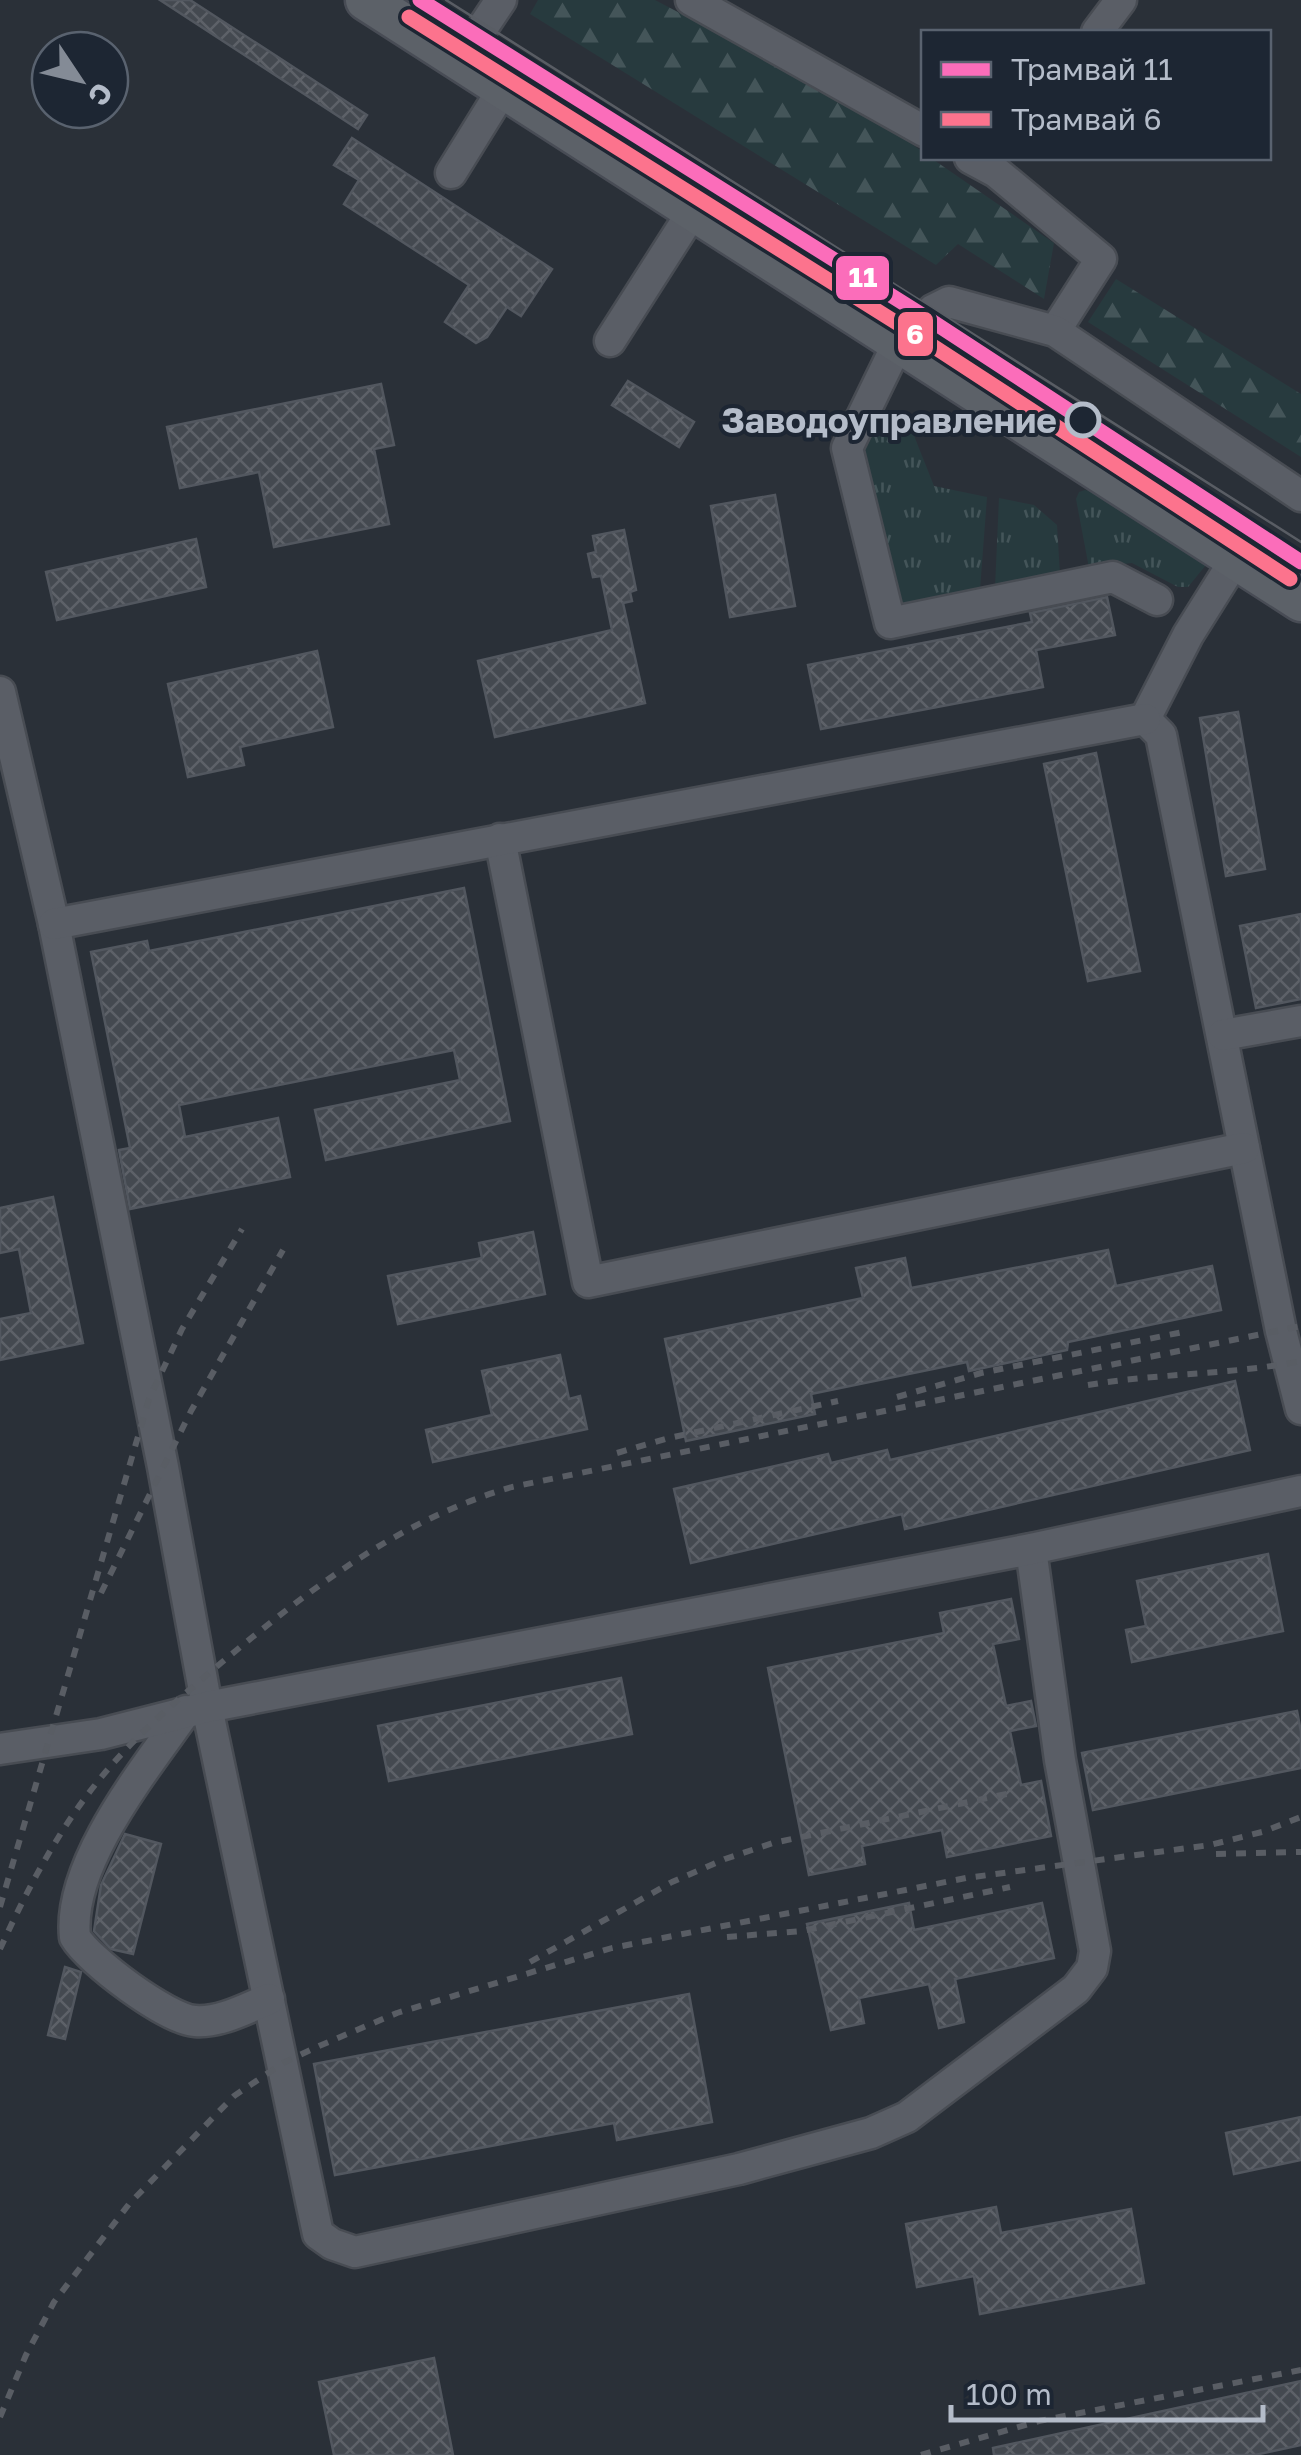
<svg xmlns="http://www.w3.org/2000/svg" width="1301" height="2455" viewBox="0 0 1301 2455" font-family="'Golos Text',sans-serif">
<defs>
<pattern id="grass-tufts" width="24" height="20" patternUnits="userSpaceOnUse" patternTransform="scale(2.5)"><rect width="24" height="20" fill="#273a3e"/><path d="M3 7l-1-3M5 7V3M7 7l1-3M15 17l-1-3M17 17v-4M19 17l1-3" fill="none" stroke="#445559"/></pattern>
<pattern id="forest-firs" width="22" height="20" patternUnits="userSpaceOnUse" patternTransform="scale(2.5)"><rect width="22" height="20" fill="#273a3e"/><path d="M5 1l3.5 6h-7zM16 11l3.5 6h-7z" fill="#445559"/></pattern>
<pattern id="building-cross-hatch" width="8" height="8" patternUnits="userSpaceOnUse" patternTransform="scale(2.5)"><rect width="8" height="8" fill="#444950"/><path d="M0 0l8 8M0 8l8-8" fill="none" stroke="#5d6168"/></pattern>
</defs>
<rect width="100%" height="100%" fill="#2a3038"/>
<g fill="url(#grass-tufts)">
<path d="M 876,409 L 913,433 L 934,486 L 987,497 L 980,590 L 900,606 L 859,452 Z"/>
<path d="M 1085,490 L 1093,492 L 1206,565 L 1188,587 L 1178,587 L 1132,563 L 1089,568 L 1076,499 L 1079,492 Z"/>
<path d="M 999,498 L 1034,505 L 1057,525 L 1060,574 L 995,588 Z"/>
</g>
<g fill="url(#forest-firs)">
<path d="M 538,0 L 655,0 L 859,107 L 923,152 L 924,158 L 931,158 L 1054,243 L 1044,299 L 958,244 L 936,265 L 530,14 Z"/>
<path d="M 1116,279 L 1301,394 L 1301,457 L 1088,322 Z"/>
</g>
<g fill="url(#building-cross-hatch)" stroke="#52575f" stroke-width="2.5">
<path d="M 160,0 L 190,0 L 367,115 L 358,129 Z"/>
<path d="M 352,138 L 552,269 L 521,316 L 507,307 L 487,337 L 476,343 L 445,322 L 469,285 L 344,204 L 359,180 L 334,165 Z"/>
<path d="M 628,381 L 694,422 L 679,447 L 612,405 Z"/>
<path d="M 381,384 L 394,445 L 374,449 L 389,524 L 274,547 L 259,472 L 180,488 L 167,427 Z"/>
<path d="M 775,495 L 795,606 L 730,617 L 711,506 Z"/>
<path d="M 624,530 L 636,590 L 630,592 L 632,601 L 623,603 L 645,703 L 495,737 L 478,661 L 612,630 L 601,576 L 593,577 L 588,554 L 596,552 L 593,536 Z"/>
<path d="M 196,539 L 206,587 L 57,620 L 46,572 Z"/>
<path d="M 1107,597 L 1115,635 L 1036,650 L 1043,687 L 821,729 L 808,665 L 1032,622 L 1030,613 Z"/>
<path d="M 317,651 L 333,727 L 240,747 L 244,765 L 188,777 L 168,684 Z"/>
<path d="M 1238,712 L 1265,869 L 1226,876 L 1200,718 Z"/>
<path d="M 1096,753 L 1140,971 L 1088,981 L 1044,764 Z"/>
<path d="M 464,888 L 510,1121 L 326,1160 L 315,1110 L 460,1080 L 454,1050 L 179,1105 L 185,1137 L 278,1118 L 290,1177 L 130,1209 L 119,1150 L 130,1148 L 91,952 L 147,941 L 149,951 Z"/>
<path d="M 1301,914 L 1301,999 L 1256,1008 L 1240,926 Z"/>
<path d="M 53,1197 L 83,1343 L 0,1360 L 0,1319 L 31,1313 L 19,1249 L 0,1253 L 0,1208 Z"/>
<path d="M 533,1232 L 545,1294 L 398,1324 L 388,1276 L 482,1258 L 479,1243 Z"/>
<path d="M 1108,1250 L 1116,1286 L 1212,1266 L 1221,1310 L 1068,1342 L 1067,1350 L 969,1371 L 967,1362 L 811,1394 L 815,1414 L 686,1441 L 665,1339 L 863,1298 L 856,1268 L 905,1258 L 911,1288 Z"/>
<path d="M 560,1355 L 569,1399 L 580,1396 L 587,1429 L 433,1462 L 426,1430 L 492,1415 L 482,1371 Z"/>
<path d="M 1235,1381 L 1250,1450 L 905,1529 L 902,1514 L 691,1563 L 674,1489 L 828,1454 L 831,1463 L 887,1450 L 890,1460 Z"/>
<path d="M 1268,1554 L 1283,1631 L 1132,1662 L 1126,1630 L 1146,1626 L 1137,1581 Z"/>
<path d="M 1011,1599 L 1019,1639 L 993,1644 L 1006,1706 L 1031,1701 L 1036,1726 L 1010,1731 L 1021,1785 L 1041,1781 L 1051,1836 L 947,1857 L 942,1830 L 862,1846 L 865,1864 L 809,1875 L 768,1668 L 944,1633 L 940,1613 Z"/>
<path d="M 621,1678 L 632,1734 L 389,1781 L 378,1726 Z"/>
<path d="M 1297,1711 L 1301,1732 L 1301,1768 L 1093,1810 L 1082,1753 Z"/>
<path d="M 125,1834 L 161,1844 L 133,1954 L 111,1949 L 94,1931 L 101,1885 Z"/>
<path d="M 909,1903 L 914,1930 L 1042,1903 L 1054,1958 L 955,1979 L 964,2022 L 939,2028 L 929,1984 L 859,1998 L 864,2023 L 831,2030 L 807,1924 Z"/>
<path d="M 65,1967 L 81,1972 L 65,2039 L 48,2035 Z"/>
<path d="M 689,1994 L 712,2122 L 617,2140 L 614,2123 L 335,2175 L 314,2064 Z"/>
<path d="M 1301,2117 L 1301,2160 L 1234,2174 L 1226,2133 Z"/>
<path d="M 996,2207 L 1001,2233 L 1131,2209 L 1144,2283 L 980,2314 L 974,2276 L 917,2287 L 906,2224 Z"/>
<path d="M 434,2358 L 453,2455 L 334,2455 L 319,2382 Z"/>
<path d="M 1301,2381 L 1301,2445 L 1255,2455 L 994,2455 L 993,2448 Z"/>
</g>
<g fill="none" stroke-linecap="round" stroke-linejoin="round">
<g stroke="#484c53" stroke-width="35">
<g id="minor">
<path d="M 691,0 L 924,131"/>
<path d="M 1097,32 L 1121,0"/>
<path d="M 461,60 L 501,0"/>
<path d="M 970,158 L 996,172 L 1101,259 L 1055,331"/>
<path d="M 451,173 L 503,89"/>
<path d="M 610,341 L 693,211"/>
<path d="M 1235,560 L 1188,635 L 1145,719 L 1161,735 L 1281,1331 L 1301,1409"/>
<path d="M 1157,600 L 1113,577 L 890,623 L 847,448 L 898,343 L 933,310 L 949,302 L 1055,331 L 1301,496"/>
<path d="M 0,692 L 54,924 L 163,1467 L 207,1707 L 318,2234 L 332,2244 L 355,2252 L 739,2169 L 871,2133 L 907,2117 L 1076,1989 L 1092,1968 L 1095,1951 L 1060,1760 L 1031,1549"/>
<path d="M 500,839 L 588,1282 L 1244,1148"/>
<path d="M 54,924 L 1145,719"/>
<path d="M 1223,1035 L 1301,1021"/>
<path d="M 186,1711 C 146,1768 67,1864 75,1937 C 89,1961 167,2019 195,2021 C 220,2023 247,2008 269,1999"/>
<path d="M 0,1749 L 101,1734 L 207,1707 L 1031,1549 L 1301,1491"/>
</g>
</g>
<g stroke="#484c55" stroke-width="45">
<path id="major" d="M 366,0 L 1301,601"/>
</g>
<use href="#minor" stroke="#5a5e66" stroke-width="30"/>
<use href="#major" stroke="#5c6168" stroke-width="40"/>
<path stroke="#595d64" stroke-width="2.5" d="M 446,0 L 1301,542"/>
<g stroke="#595d64" stroke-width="6" stroke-dasharray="10 10" stroke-linecap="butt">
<path d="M 1088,1385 C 1159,1373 1231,1375 1301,1361"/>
<path d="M 897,1397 L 981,1373 L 1183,1332"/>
<path d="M 617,1453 L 669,1438 L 838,1401"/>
<path d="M 101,1593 L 191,1411 L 283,1250"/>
<path d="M 1216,1854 L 1301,1852"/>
<path d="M 0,1907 L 149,1399 L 182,1329 L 242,1229"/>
<path d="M 727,1937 L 802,1931 L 1010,1887"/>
<path d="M 0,1949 C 26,1892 56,1834 95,1785 C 132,1738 176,1701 221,1663 C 311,1588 399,1520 512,1487 L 1301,1326"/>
<path d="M 530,1962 L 672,1882 L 725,1859 L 773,1843 L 1016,1792"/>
<path d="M 0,2417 L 26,2355 L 54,2302 L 129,2204 L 234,2096 L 283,2063 L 319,2046 L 397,2013 L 612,1948 L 966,1878 L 1210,1845 L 1262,1832 L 1301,1817"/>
<path d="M 921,2455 L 1039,2421 L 1301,2370"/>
</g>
<g stroke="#1d2633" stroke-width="22">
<path id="tram-1" d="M 420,0 L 927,318 L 1301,562"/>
</g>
<g stroke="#1d2633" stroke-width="22">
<path id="tram-2" d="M 409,17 L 916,335 L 1290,579"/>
</g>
<use href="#tram-1" stroke="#fb6dba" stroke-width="15"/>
<use href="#tram-2" stroke="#fc738d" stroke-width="15"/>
</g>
<circle fill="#1d2633" stroke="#b4bcc9" stroke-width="5" cx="1083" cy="420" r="16"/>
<g text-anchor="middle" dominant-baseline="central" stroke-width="8" stroke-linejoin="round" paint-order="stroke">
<g font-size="35" font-weight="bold" fill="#b4bcc9" stroke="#1d2633" text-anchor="end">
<text x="1057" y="420">Заводоуправление</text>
</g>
</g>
<g stroke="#1d2633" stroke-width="4">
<rect x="834" y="254" width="57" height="48" rx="10" fill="#fb6dba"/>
<rect x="896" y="310" width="39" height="48" rx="10" fill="#fc738d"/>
</g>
<g font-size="28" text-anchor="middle" font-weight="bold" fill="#fff">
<text x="863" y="287">11</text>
<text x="915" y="344">6</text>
</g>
<rect x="921" y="30" width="350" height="130" fill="#1d2633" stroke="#59626f" stroke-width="2.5"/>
<rect x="941" y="62" width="50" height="15" fill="#fb6dba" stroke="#59626f" stroke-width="2.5"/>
<text x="1011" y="80" font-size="30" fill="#b4bcc9">Трамвай 11</text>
<rect x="941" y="112" width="50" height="15" fill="#fc738d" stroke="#59626f" stroke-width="2.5"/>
<text x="1011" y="130" font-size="30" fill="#b4bcc9">Трамвай 6</text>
<g transform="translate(80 80) rotate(125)"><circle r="48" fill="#1d2633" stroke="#59626f" stroke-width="2.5"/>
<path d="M0-8L18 38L0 25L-18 38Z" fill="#848b96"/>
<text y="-15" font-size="28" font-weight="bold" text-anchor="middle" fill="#b4bcc9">С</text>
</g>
<path d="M951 2405v15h312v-15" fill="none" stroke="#b4bcc9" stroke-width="5"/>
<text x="966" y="2405" font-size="30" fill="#b4bcc9" stroke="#1d2633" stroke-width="8" paint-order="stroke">100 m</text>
</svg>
